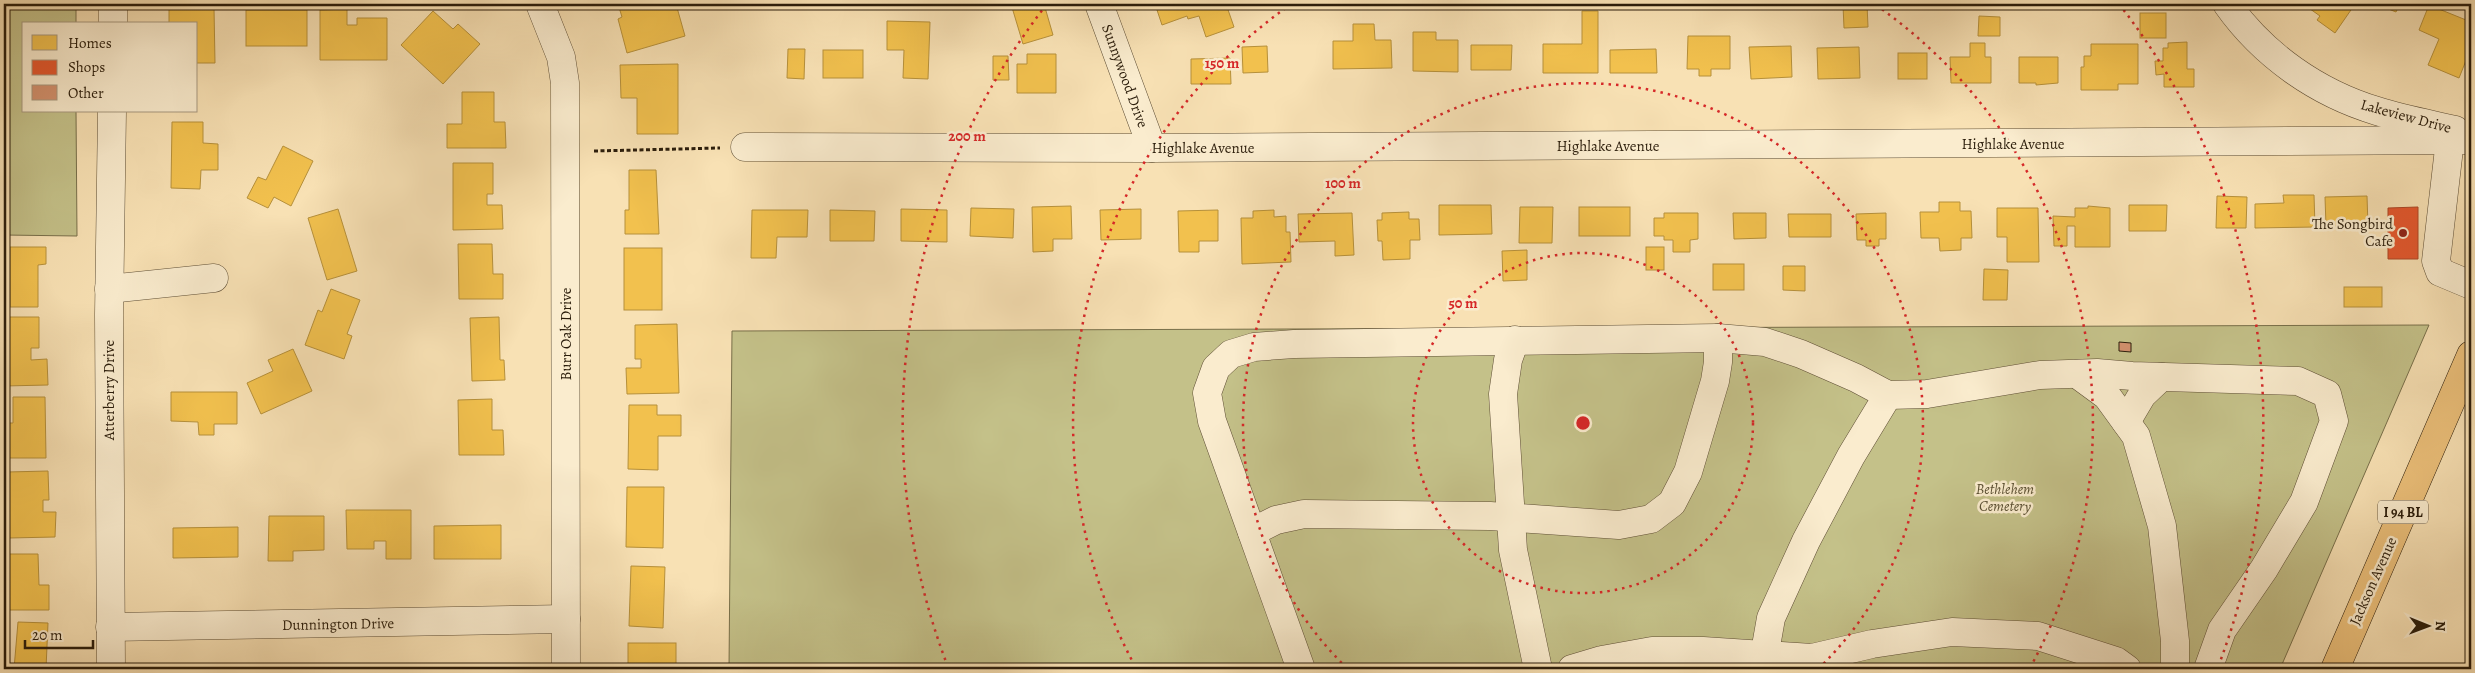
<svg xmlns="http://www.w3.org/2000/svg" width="2475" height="673" viewBox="0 0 2475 673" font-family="Alegreya,serif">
<rect width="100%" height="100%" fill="#f8e1b4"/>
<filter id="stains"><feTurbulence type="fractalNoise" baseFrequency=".004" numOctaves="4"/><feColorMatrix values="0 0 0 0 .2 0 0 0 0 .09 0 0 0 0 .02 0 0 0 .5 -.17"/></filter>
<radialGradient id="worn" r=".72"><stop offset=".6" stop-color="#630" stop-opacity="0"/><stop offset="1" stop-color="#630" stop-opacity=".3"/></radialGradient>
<g fill="#c4c189" stroke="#786f4a">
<path d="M 4,4 L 76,4 L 76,24 L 24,24 L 24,111 L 76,111 L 77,236 L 4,235 Z"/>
<path d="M 2429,325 L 2280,669 L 729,669 L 732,331 Z"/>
</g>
<g fill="#f2c14e" stroke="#b6903a">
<path d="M 618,4 L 652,4 L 652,7 L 676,4 L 685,36 L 627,53 L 618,19 L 622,17 Z"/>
<path d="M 1011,4 L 1044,4 L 1053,35 L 1023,44 Z"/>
<path d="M 1155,4 L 1210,4 L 1212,9 L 1226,4 L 1234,27 L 1206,37 L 1199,16 L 1188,19 L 1187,16 L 1162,25 Z"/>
<path d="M 1396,4 L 1425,4 L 1425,9 L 1395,8 Z"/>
<path d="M 1867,4 L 1868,27 L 1844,28 L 1843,5 Z"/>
<path d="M 2308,4 L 2351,4 L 2353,7 L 2335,33 L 2317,20 L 2320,16 L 2306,6 Z"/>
<path d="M 2376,4 L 2400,4 L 2396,12 Z"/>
<path d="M 2429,5 L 2471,22 L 2471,48 L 2459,78 L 2428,65 L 2439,39 L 2419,30 Z"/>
<path d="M 169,8 L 214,8 L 215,63 L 196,63 L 196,24 L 169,24 Z"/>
<path d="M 347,9 L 347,25 L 357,25 L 357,18 L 387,18 L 387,60 L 320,60 L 320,10 Z"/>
<rect x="246" y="10" width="61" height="36"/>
<path d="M 433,11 L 453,29 L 458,24 L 480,44 L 443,84 L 401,45 Z"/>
<path d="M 1582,11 L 1598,11 L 1598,73 L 1543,73 L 1543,44 L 1582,44 Z"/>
<rect x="2140" y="13" width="26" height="25"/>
<path d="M 1979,16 L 2000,17 L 2000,36 L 1978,36 Z"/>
<path d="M 887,21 L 930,22 L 928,79 L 903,78 L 904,50 L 887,50 Z"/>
<path d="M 1353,24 L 1374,24 L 1375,40 L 1391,40 L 1392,68 L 1333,69 L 1333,41 L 1353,41 Z"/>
<path d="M 1413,32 L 1436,32 L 1436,40 L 1458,40 L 1458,72 L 1413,71 Z"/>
<path d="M 1688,36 L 1730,36 L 1730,69 L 1711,69 L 1711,76 L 1699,76 L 1699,69 L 1687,69 Z"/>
<path d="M 2187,42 L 2187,69 L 2194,69 L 2194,87 L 2164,87 L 2164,74 L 2156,75 L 2155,61 L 2163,61 L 2163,48 L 2168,48 L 2168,43 Z"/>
<path d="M 1970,43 L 1985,43 L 1985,57 L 1991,57 L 1991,83 L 1951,83 L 1950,57 L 1970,57 Z"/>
<path d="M 2091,44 L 2138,44 L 2138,84 L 2118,84 L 2118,90 L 2081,90 L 2081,67 L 2084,67 L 2084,56 L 2091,56 Z"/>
<path d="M 1471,45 L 1512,45 L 1511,70 L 1471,70 Z"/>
<path d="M 1267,46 L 1268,72 L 1243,73 L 1242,47 Z"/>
<path d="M 1791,46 L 1792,77 L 1751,79 L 1749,47 Z"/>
<path d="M 1859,47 L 1860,78 L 1818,79 L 1817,48 Z"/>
<path d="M 788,49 L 805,49 L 804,79 L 787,78 Z"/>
<path d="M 1656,49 L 1657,73 L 1610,73 L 1610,50 Z"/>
<rect x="823" y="50" width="40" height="28"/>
<rect x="1898" y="53" width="29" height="26"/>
<path d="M 1027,54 L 1056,54 L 1056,93 L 1017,93 L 1017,64 L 1027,64 Z"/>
<path d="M 993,56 L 1008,56 L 1009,80 L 993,80 Z"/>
<path d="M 2019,57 L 2058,57 L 2058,83 L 2036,85 L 2036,83 L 2019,83 Z"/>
<path d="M 1230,58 L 1231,84 L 1191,84 L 1191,59 Z"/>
<path d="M 678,64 L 678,134 L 637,134 L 637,98 L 621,98 L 620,65 Z"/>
<path d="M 462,92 L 494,92 L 494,122 L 505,122 L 506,148 L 447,148 L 447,124 L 462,124 Z"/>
<path d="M 172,122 L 203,122 L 203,143 L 218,144 L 218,170 L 201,170 L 200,189 L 171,188 Z"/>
<path d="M 283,146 L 313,161 L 291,206 L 274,197 L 268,208 L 247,198 L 258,177 L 266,180 Z"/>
<path d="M 453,163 L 493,163 L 493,194 L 487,194 L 487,205 L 502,205 L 503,229 L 453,230 Z"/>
<path d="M 629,170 L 656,170 L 659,234 L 625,234 L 625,210 L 629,210 Z"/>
<path d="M 2283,195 L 2314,195 L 2315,227 L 2255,228 L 2255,204 L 2284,203 Z"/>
<path d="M 2217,196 L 2247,197 L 2246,228 L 2216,228 Z"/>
<path d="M 2367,196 L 2368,226 L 2326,226 L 2325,197 Z"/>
<path d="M 1939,202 L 1960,202 L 1960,211 L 1971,211 L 1972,238 L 1961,238 L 1961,250 L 1940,251 L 1939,238 L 1921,238 L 1920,212 L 1939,212 Z"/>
<path d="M 1439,205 L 1491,205 L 1492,234 L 1439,235 Z"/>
<path d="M 2129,205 L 2167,205 L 2166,231 L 2129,231 Z"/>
<path d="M 1071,206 L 1072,239 L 1053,239 L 1053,251 L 1033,252 L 1032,207 Z"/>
<path d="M 2088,206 L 2110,208 L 2110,247 L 2075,247 L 2075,226 L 2067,226 L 2067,246 L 2054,246 L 2053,216 L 2075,217 L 2075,208 L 2088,208 Z"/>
<path d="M 1520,207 L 1553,207 L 1552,243 L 1519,243 Z"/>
<rect x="1579" y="207" width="51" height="29"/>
<path d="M 971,208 L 1014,209 L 1013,238 L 970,236 Z"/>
<path d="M 1997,208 L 2038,208 L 2039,262 L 2007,262 L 2007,237 L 1997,237 Z"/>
<path d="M 338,209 L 357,271 L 327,280 L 308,218 Z"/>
<path d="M 901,209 L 947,210 L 947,242 L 901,241 Z"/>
<path d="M 1141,209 L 1141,239 L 1101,240 L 1100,210 Z"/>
<path d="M 752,210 L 808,210 L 807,237 L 777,237 L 776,258 L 751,258 Z"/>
<path d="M 830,210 L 875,211 L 874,241 L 830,241 Z"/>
<path d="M 1218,210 L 1218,241 L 1199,241 L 1199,252 L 1179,252 L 1178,211 Z"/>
<path d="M 1274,210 L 1274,217 L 1286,216 L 1286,232 L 1290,232 L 1291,262 L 1242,264 L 1241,218 L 1253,218 L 1253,211 Z"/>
<path d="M 1409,212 L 1409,219 L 1419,219 L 1420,240 L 1410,240 L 1410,259 L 1383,260 L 1382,241 L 1378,241 L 1377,220 L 1382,220 L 1382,213 Z"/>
<path d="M 1352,213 L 1354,255 L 1335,256 L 1335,241 L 1299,242 L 1298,214 Z"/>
<path d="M 1664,213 L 1698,213 L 1698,239 L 1690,240 L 1690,252 L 1673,252 L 1673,240 L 1664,240 L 1664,236 L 1654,236 L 1654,218 L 1664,218 Z"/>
<path d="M 1733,213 L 1766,213 L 1766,238 L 1734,239 Z"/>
<path d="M 1886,213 L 1886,239 L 1879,239 L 1879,246 L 1866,246 L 1866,240 L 1857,240 L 1856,214 Z"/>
<path d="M 1788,214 L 1831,214 L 1831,237 L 1789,237 Z"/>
<path d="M 458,244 L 492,244 L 493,274 L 503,274 L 503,299 L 459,299 Z"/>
<path d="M 10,247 L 46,247 L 46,264 L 38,265 L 38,307 L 10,307 Z"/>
<rect x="1646" y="247" width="18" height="23"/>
<rect x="624" y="248" width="38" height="62"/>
<path d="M 1527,250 L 1527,280 L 1503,281 L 1502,251 Z"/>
<rect x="1713" y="264" width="31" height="26"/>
<path d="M 1783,266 L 1805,266 L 1805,291 L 1783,290 Z"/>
<path d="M 1984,269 L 2008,270 L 2007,300 L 1983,300 Z"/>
<rect x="2344" y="287" width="38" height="20"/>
<path d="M 331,289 L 360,300 L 347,334 L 352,336 L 344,359 L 305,345 L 318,310 L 322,312 Z"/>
<path d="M 4,317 L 39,317 L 39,348 L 31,348 L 31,360 L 47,359 L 48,385 L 4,386 Z"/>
<path d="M 499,317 L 500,360 L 504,360 L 505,380 L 472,381 L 470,318 Z"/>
<path d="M 677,324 L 679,393 L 627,394 L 626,368 L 641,368 L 641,359 L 635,359 L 635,325 Z"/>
<path d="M 293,349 L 312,391 L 261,414 L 247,383 L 273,371 L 268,360 Z"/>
<path d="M 171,392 L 237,392 L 237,424 L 214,424 L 214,435 L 199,435 L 198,422 L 171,421 Z"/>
<path d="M 13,397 L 45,397 L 46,458 L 9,458 L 9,441 L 4,441 L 4,423 L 13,423 Z"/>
<path d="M 492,399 L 492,430 L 503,430 L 504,455 L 459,455 L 458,400 Z"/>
<path d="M 629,405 L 657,405 L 657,415 L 681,415 L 681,436 L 658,436 L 658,470 L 628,469 Z"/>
<path d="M 48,471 L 49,500 L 43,500 L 43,512 L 56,512 L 55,537 L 9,538 L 7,472 Z"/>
<path d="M 627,487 L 664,487 L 663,548 L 626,547 Z"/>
<path d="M 346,510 L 411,510 L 411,559 L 386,559 L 386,541 L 374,541 L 374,549 L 347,549 Z"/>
<path d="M 269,516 L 324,516 L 324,550 L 293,551 L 293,561 L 268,561 Z"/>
<path d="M 501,525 L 501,559 L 434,559 L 434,526 Z"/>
<path d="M 238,527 L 238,557 L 173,558 L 173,528 Z"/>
<path d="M 5,554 L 38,554 L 39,585 L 49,585 L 49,610 L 5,610 Z"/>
<path d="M 631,566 L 665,567 L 663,628 L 629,626 Z"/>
<path d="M 18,622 L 48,623 L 46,669 L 14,669 Z"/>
<rect x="628" y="643" width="48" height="26"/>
</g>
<path fill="#e4572e" stroke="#ac4624" d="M 2418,207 L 2418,259 L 2388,259 L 2388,208 Z"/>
<path fill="#d3916e" stroke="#2b1d0b" d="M 2119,342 L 2131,343 L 2131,352 L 2119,351 Z"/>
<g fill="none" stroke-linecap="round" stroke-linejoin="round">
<g stroke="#5e4e35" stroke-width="29">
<g id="minor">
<path d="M 540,4 L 561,57 L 565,83 L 566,669"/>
<path d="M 1099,4 L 1152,148"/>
<path d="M 2227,4 C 2263,55 2317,93 2377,111 C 2402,119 2429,124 2455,130"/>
<path d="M 113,24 L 113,4"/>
<path d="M 2450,140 L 2436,261 L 2440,272 L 2471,285"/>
<path d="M 745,147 L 1152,148 L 2471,140"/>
<path d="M 109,289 L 214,278"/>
<path d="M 1515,340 L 1508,360 L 1503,394 L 1513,550 L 1538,669"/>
<path d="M 2077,374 L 2107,396 L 2136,436 L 2162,526 L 2175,641 L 2175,669"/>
<path d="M 2126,422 L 2142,395 L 2161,377"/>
<path d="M 1252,532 L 1276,520 L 1304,514 L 1490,516 L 1619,525 L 1651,519 L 1672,503 L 1688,472 L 1715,381 L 1718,362 L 1718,338"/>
<path d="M 110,627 L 566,619"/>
<path d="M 111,669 L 109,315 L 112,111"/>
<path d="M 1301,669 L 1212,421 L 1207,393 L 1216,368 L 1231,354 L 1254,347 L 1294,344 L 1718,338 L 1765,342 L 1801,354 L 1856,378 L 1888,395 L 1927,394 L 2040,375 L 2097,373 L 2132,376 L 2298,381 L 2327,394 L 2334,421 L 2304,502 L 2264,569 L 2222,630 L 2208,669"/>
<path d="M 1572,669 L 1602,660 L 1652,651 L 1703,651 L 1812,658 L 1872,644 L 1952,632 L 2038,636 L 2116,661 L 2127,669"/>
<path d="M 1762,669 L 1771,618 L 1806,541 L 1851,456 L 1888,395"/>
</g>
</g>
<g stroke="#2b1d0b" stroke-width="29">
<path id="major" d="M 2335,669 L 2471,355"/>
</g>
<path stroke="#2b1d0b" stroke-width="3" stroke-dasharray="4 2.5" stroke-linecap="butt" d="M 594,151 L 720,148"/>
<use href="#minor" stroke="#faecce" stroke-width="28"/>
<use href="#major" stroke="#ecc07a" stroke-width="28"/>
</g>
<g fill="none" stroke="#d62828" stroke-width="2.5" stroke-dasharray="2.5 5">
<circle cx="1583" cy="423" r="170"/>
<path d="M1347 668A340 340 0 1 1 1819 668"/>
<path d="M1135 666A510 510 0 0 1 1290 5M1876 5A510 510 0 0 1 2031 666"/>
<path d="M948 667A680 680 0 0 1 1047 4M2119 4A680 680 0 0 1 2218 667"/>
</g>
<circle fill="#8f2418" stroke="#faecce" stroke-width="2" cx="2403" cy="233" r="5"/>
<g text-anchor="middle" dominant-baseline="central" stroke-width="5" stroke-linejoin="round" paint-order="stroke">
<rect fill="#faecce" stroke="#695b46" stroke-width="1" x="2378" y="500.5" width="50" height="23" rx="4"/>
<g font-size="14" font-weight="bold" fill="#2b1d0b">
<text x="2403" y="512">I 94 BL</text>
</g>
<g font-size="15" fill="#2b1d0b" stroke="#faecce">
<text transform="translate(1125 76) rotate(70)">Sunnywood Drive</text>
<text transform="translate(2406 116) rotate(15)">Lakeview Drive</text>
<text x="2013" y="144">Highlake Avenue</text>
<text x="1608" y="146">Highlake Avenue</text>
<text x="1203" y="148">Highlake Avenue</text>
<text transform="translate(566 334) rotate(-90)">Burr Oak Drive</text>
<text transform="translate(109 390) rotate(-90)">Atterberry Drive</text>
<text transform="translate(2373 581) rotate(-66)">Jackson Avenue</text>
<text transform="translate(338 624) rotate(-1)">Dunnington Drive</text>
</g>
<g font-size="15" fill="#2b1d0b" stroke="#faecce" text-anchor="end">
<text x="2393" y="224">The Songbird<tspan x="2393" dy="17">Cafe</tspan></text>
</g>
<g font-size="15" font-style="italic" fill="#594e31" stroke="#faecce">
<text x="2005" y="489">Bethlehem<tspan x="2005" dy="17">Cemetery</tspan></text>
</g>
</g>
<circle cx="1583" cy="423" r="8" fill="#d62828" stroke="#faecce" stroke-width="2.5"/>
<g font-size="15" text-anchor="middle" font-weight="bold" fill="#d62828" stroke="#faecce" stroke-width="5" stroke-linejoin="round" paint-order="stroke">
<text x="1222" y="68">150 m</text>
<text x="967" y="141">200 m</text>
<text x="1343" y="188">100 m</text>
<text x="1463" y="308">50 m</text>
</g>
<rect width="2475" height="673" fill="none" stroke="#f8e1b4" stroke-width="20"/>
<rect x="5" y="5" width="2465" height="663" fill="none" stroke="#2b1d0b" stroke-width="2.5"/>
<rect x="10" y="10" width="2455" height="653" fill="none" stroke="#2b1d0b"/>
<rect x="22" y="22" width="175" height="90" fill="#faecce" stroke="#a79980"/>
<rect x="32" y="35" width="25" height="15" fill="#f2c14e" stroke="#a79980"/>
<text x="68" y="48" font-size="15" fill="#2b1d0b">Homes</text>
<rect x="32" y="60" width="25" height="15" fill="#e4572e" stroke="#a79980"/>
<text x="68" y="72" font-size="15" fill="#2b1d0b">Shops</text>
<rect x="32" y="85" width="25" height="15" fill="#d3916e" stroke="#a79980"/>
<text x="68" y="98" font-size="15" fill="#2b1d0b">Other</text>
<g transform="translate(2428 626) rotate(91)" stroke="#faecce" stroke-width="4" paint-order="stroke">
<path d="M0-4L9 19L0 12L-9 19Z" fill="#2b1d0b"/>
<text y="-8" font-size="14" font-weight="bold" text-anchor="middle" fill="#2b1d0b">N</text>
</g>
<path d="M25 640v8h68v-8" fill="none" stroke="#2b1d0b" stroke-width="2.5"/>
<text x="32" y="640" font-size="15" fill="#2b1d0b" stroke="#faecce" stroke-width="4" paint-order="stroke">20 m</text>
<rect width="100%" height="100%" filter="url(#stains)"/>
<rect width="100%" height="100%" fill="url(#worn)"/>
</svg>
